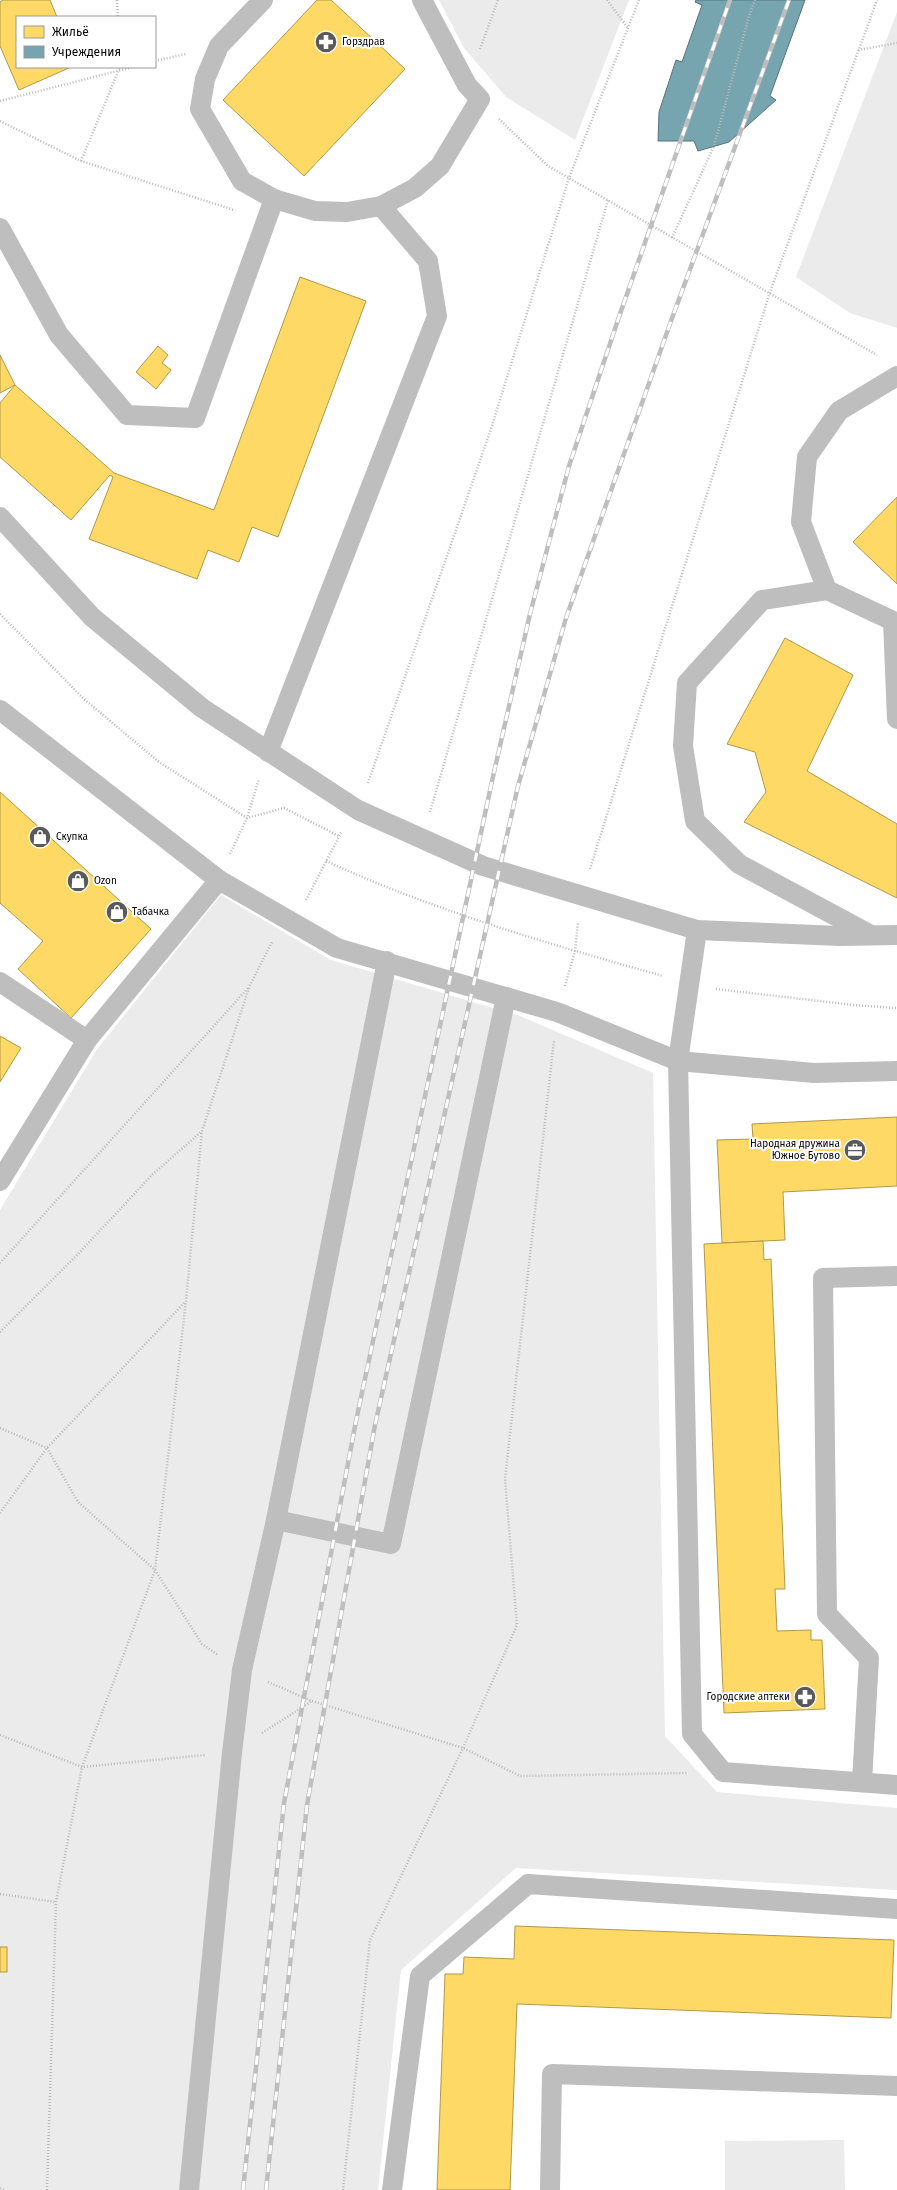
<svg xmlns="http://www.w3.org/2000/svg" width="897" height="2190" viewBox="0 0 897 2190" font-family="'Fira Sans',sans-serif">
<rect width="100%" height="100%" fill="#fff"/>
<g fill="#ebebeb">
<path d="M 439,0 L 629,0 L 575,140 L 506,97 L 464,48 Z"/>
<path d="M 897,12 L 897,328 L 850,313 L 796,277 Z"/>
<path d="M 221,895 L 331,960 L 520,1016 L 653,1073 L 665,1736 L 717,1792 L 897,1808 L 897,1890 L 516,1868 L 401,1970 L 378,2190 L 0,2190 L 0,1210 L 97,1049 Z"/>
<path d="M 844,2140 L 845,2190 L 725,2190 L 725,2141 Z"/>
</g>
<g fill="#ffd966" stroke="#b29847">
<path d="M 3,0 L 50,0 L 57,17 L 17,17 L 17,67 L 71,67 L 19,90 L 0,46 L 0,2 Z"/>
<path d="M 317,0 L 331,0 L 405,69 L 304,176 L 223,100 Z"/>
<path d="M 300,277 L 366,301 L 278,537 L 252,527 L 239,562 L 208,550 L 197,579 L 89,539 L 113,477 L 110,475 L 71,520 L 0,457 L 0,403 L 15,385 L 0,393 L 0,355 L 15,385 L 114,473 L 214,510 Z"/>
<path d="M 158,346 L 168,355 L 162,363 L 171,370 L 156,389 L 136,372 Z"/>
<path d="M 897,497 L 897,584 L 853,542 Z"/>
<path d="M 785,638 L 853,675 L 807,771 L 897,824 L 897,898 L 744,822 L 766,792 L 755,752 L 727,744 Z"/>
<path d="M 0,792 L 151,929 L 71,1018 L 18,969 L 43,941 L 0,903 Z"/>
<path d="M 0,1036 L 21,1048 L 0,1082 Z"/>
<path d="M 897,1117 L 897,1186 L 783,1192 L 785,1240 L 722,1243 L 717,1140 L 753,1139 L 752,1124 Z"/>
<path d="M 763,1241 L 764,1260 L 771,1259 L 785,1589 L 775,1589 L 777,1631 L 811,1630 L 811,1640 L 822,1640 L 825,1709 L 724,1713 L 704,1244 Z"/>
<path d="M 515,1926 L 894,1940 L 891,2018 L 517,2004 L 510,2190 L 437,2190 L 445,1974 L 463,1974 L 464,1957 L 514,1959 Z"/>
<rect x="0" y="1947" width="7" height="25"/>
</g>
<path fill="#76a5af" stroke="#53747a" d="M 696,0 L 805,0 L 770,96 L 776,100 L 729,142 L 698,151 L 694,141 L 658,141 L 659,112 L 676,60 L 682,62 L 702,5 L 695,2 Z"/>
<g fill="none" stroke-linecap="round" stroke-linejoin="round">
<g stroke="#b9b9b9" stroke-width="2.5" stroke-dasharray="1 2" stroke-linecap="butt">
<path d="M 117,0 L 118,17"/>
<path d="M 607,0 L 628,28"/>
<path d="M 480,49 L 498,0"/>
<path d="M 858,50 L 897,43"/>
<path d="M 155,61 L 186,54"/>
<path d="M 0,101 L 133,67"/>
<path d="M 499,119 L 548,166 L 877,355"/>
<path d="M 0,121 L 81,161 L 234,210"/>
<path d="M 81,161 L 120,67"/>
<path d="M 672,238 L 714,146 L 749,16 L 755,0"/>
<path d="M 0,614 L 84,699 L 159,762 L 247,818 L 284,808 L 339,836"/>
<path d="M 368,783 L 490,432 L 569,178 L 639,0"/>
<path d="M 430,812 L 608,200"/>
<path d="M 230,854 L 247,818 L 259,779"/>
<path d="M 326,861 C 435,911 549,944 663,976"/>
<path d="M 590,869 L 770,292 L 877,0"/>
<path d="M 306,900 L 342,831"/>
<path d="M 565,986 L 575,951 L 578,922"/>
<path d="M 716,989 L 854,1005 L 897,1008"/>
<path d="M 0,1263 L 249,987"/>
<path d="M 0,1332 L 79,1253 L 152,1175 L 202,1131"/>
<path d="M 0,1428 L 47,1448 L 78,1502 L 155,1570 L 202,1644 L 218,1655"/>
<path d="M 0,1513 L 47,1448 L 185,1302"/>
<path d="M 268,1682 L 312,1701 L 463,1748 L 520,1776 L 687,1773"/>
<path d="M 262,1733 L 312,1701"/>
<path d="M 0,1735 L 82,1767 L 205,1755"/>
<path d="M 0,1894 L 56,1902"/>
<path d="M 0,2188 L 4,2190"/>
<path d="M 47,2190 L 56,1902 L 82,1767 L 155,1570 L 186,1301 L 202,1131 L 250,985 L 272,942"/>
<path d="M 343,2190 L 370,1940 L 463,1748 L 517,1625 L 505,1479 L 554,1040"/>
</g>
<g stroke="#bebebe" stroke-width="20">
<path d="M 263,0 L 219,46 L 205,79 L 200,109 L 242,181 L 274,199 L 315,211 L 347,212 L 381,206 L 415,188 L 440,166 L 480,99 L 467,85 L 422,0"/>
<path d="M 0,228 L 59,335 L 127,415 L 195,418 L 274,199"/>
<path d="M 897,376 L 839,411 L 807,457 L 801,522 L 827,590 L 893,621 L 897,719"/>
<path d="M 0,517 L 92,617 L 202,708 L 358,810 L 483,866 L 697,930 L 840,936 L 897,935"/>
<path d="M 827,590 L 762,600 L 687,683 L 683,746 L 695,821 L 739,864 L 871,935"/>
<path d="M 0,710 L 219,880 L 337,948 L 557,1012 L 678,1061 L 814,1073 L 897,1071"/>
<path d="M 268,752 L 437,316 L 428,261 L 381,206"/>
<path d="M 697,930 L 678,1061 L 692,1734 L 723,1772 L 897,1785"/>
<path d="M 0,982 L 87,1040"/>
<path d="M 0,1181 L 87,1040 L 219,880"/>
<path d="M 276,1520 L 391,1544 L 506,997"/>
<path d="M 862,1782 L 869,1658 L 827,1614 L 823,1278 L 897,1276"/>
<path d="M 189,2190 L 232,1753 L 242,1670 L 276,1520 L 387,961"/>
<path d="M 392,2190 L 420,1976 L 528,1884 L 897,1909"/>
<path d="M 550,2190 L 552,2074 L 897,2086"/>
</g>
<g stroke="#bebebe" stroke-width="4.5">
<g id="rail">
<path d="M 243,2190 L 284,1803 L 356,1421 L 492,781 L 530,614 L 569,466 L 620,314 L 730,0"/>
<path d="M 266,2190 L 307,1805 L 375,1425 L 518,786 L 566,618 L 671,321 L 789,0"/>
</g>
</g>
<use href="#rail" stroke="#fff" stroke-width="3" stroke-dasharray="9" stroke-linecap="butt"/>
</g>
<defs>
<g id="pharmacy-disc" transform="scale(1.15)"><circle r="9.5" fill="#595959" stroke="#fff"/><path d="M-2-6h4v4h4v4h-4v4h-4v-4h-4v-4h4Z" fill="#fff"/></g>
<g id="shop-disc" transform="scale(1.15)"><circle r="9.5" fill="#595959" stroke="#fff"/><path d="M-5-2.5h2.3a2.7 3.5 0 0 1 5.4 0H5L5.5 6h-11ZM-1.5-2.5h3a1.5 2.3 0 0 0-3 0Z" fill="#fff"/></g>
<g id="office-disc" transform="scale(1.15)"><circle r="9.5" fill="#595959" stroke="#fff"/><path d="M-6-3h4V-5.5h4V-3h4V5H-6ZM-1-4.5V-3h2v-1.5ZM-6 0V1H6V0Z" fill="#fff"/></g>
</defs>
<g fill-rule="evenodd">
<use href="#pharmacy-disc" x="326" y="42"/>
<use href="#shop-disc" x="40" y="837"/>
<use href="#shop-disc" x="78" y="881"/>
<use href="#shop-disc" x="117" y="912"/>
<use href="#office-disc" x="855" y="1150"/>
<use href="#pharmacy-disc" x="805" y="1697"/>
</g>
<g text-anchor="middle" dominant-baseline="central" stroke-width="4" stroke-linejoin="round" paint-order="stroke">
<g font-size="10" fill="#000" stroke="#fff" text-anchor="start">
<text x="342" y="42">Горздрав</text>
<text x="56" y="837">Скупка</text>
<text x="94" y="881">Ozon</text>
<text x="132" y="912">Табачка</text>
<text x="840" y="1144" text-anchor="end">Народная дружина<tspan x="840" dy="12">Южное Бутово</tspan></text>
<text x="790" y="1697" text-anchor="end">Городские аптеки</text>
</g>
</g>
<rect x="16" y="16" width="140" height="52" fill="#ffffff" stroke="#999999"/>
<rect x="24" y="26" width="20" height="12" fill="#ffd966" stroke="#999999"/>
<text x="52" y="36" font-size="12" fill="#000000">Жильё</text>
<rect x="24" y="46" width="20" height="12" fill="#76a5af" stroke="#999999"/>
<text x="52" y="56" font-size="12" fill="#000000">Учреждения</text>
</svg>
